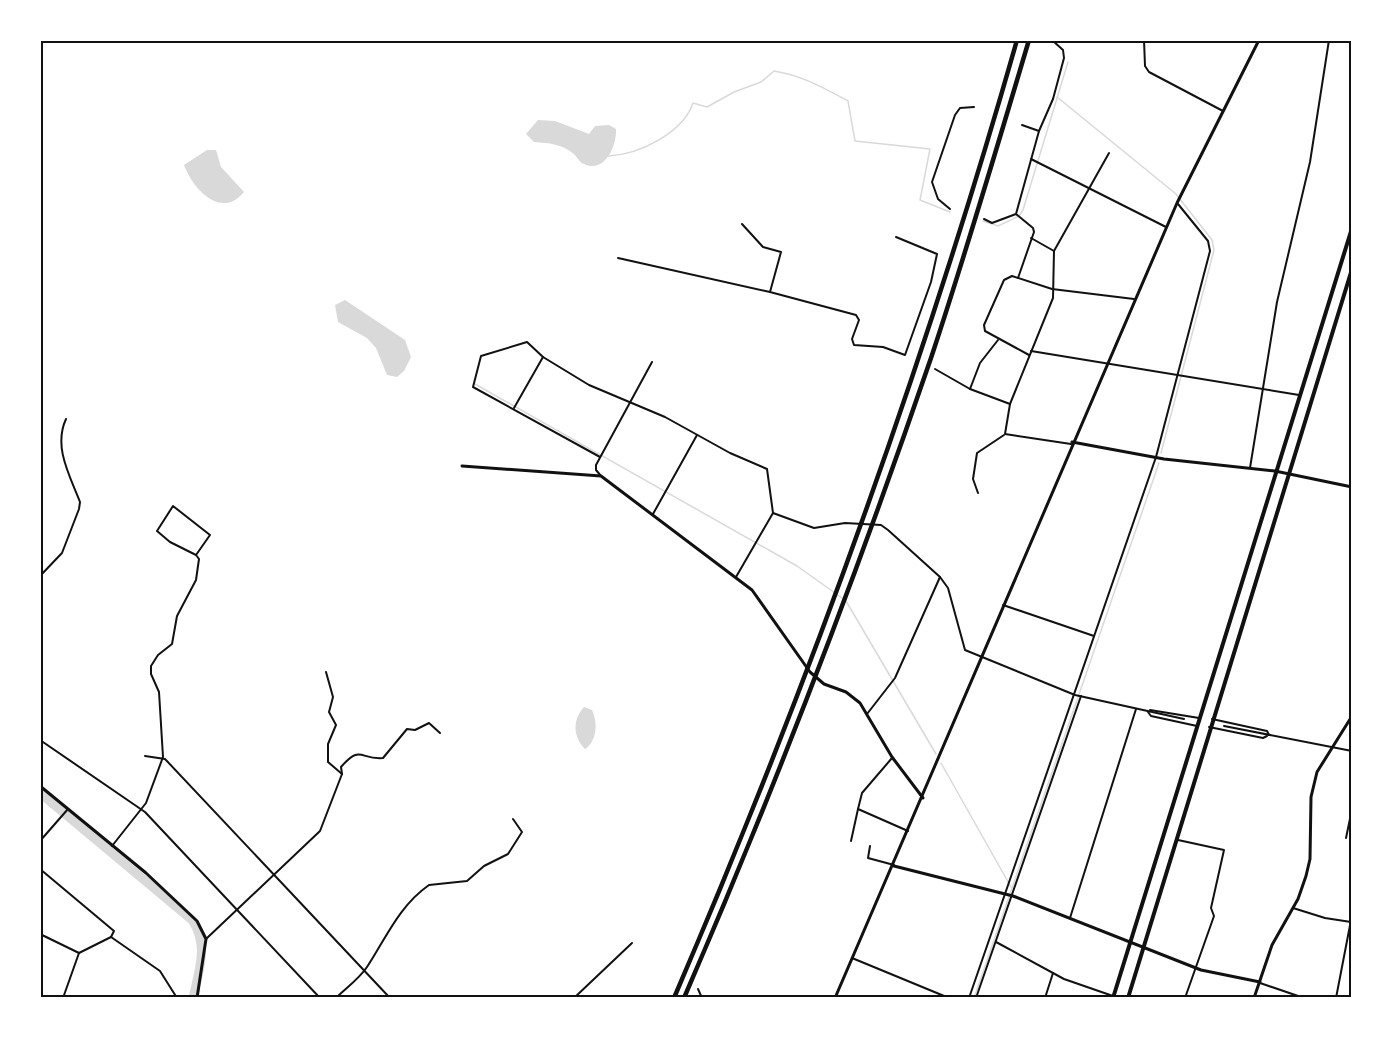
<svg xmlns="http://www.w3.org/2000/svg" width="1392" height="1038" viewBox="0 0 1392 1038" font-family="Helvetica,sans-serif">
<rect width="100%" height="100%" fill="#fff"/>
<g fill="#d9d9d9">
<path d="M 538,120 L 555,121 L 589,134 L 595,126 L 609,125 L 616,129 C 617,145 605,174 584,164 C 580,163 577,157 574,154 C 562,144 549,143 534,142 L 526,134 Z"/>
<path d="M 207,150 L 216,150 L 221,167 L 244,192 C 221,220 193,189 184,165 Z"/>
<path d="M 345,300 L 405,340 L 411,357 L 404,371 L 397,377 L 387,375 L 376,348 L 367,338 L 338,322 L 335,305 Z"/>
<path d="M 584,707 L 592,710 C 598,723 597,741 585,749 C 573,737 572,720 584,707 Z"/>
</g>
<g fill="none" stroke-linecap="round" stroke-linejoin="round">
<g stroke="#d9d9d9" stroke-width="1.5">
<path d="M 1057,97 L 1176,194 L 1212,240 L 1214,250 L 1161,453"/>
<path d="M 608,156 C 638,155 683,133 693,103 L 707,107 L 734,92 L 761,82 L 774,71 C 801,75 824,88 848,101 L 855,141 L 930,149 L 920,200 L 950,212"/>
<path d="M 983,221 L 998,226 L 1019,216 L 1023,210 L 1068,62"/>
<path d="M 475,384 L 797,566 L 842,598"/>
<path d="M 846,601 L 936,754"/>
<path d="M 941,763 L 1011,887"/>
<path d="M 974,998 L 1159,463"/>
</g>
<path stroke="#d9d9d9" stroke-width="9" d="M 40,793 L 192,920 C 209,945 199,970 193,998"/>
<g stroke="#111" stroke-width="2">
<path d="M 1144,40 L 1145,66 L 1149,72 L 1223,111"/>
<path d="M 1178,42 L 1179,40"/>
<path d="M 1022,125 L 1039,131"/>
<path d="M 1031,159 L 1166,227"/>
<path d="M 950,209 L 938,199 L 932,182 L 955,115 L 960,108 L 974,107"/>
<path d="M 1016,214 L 1033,228 L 1034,232 L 1018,278"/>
<path d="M 984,219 L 992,223 L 1016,214 L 1039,131 L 1053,99 L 1064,58 L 1063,50 L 1052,40"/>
<path d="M 742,224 L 763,247 L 781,252 L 770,292 L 856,315 L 859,320 L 852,339 L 854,345 L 883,347 L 905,355 L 931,282 L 937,254 L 896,237"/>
<path d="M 1031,238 L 1054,251"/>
<path d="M 618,258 L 770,292"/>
<path d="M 1031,351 L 1299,395"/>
<path d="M 1029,355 L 985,331 L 984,325 L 1004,280 L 1012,276 L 1052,289 L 1134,299"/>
<path d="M 935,369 L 970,389 L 1010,404"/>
<path d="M 970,389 L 980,363 L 998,340"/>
<path d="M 514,408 L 543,357"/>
<path d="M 1071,444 L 1005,434 L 1010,404 L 1053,298 L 1054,251 L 1109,153"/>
<path d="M 600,457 L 473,387 L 481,356 L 527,342 L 543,357 L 589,385 L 665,417 L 730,453 L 767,469 L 773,513 L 736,577"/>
<path d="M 1250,468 L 1277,302 L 1310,162 L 1329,40"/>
<path d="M 601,476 L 596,470 L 596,465 L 652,362"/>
<path d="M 978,493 L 973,479 L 977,453 L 1004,435"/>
<path d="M 773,513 L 814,528 L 845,523 L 881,525 L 888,530 L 940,577 L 948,588 L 965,650 L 1075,695 L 1184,719"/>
<path d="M 653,514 L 697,435"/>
<path d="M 40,576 L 62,553 L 79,509 L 80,502 C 70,476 53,447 66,419"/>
<path d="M 1003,605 L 1094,636"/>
<path d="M 326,672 L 333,697 L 329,712 L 336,725 L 328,744 L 328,762 L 342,774"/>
<path d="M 1150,710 L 1199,718"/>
<path d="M 1148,712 L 1151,716 L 1197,726"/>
<path d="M 867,714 L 895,678 L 940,577"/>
<path d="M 1212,719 L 1267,731 L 1269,735"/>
<path d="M 1224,726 L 1352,751"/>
<path d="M 1209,727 L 1263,738 L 1267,736"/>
<path d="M 40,740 L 145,812 L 320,998"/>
<path d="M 145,756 L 165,759 L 390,998"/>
<path d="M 892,758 L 862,793 L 858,809 L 908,831"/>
<path d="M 1346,838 L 1352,809"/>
<path d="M 1178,840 L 1224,850 L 1211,908 L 1214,916 L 1185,998"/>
<path d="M 40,841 L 68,809"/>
<path d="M 851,841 L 858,809"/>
<path d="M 112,846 L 146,803 L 163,757 L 159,692 L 151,674 L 151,666 L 158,655 L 172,644 L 177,616 L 196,580 L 199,559 L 196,555 L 210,535 L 173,506 L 157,531 L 170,542 L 196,555"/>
<path d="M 870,846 L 868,858 L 894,865"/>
<path d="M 40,869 L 114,931 L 111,937"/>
<path d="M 1293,908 L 1325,918 L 1351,922"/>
<path d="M 1070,918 L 1136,709"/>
<path d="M 40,934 L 79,953 L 111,937 L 160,971 L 177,998"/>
<path d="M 206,939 L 320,831 L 342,774 L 341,767 C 361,744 360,760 383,758 L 407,729 L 415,730 L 429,723 L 440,733"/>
<path d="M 996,942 L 1064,979 L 1113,996"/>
<path d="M 852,958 L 949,998"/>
<path d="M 1260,983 L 1304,998"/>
<path d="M 698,989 L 702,998"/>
<path d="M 63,998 L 79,953"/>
<path d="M 336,998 C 346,988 359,979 367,967 C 386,938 399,906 429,885 L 467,881 L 484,866 L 508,854 L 522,832 L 513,819"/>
<path d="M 574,998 L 632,943"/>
<path d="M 969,998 L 1156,457 L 1210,251 L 1208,241 L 1178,204"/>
<path d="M 976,998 L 1081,696"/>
<path d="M 1045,998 L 1053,973"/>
<path d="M 1336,998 L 1352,915"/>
</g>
<g stroke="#111" stroke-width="3">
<path d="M 1072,442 L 1164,459 L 1275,471 L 1352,487"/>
<path d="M 462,466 L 601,476 L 752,590 L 810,672 L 824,684 L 846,692 L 860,703 L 892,757 L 923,798"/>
<path d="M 40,786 L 146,873 L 197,921 L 206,939 L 197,998"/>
<path d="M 894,866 L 1013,896 L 1201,970 L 1260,982"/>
<path d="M 835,998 L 1177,203 L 1259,40"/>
</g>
<path stroke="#111" stroke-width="3" d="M 1254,998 L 1272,945 L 1298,899 L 1306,876 L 1310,859 L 1311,797 L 1317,772 L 1352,716"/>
<g stroke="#111" stroke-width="4">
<path d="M 1113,998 L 1352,228"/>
<path d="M 1128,998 L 1352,269"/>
</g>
<g stroke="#111" stroke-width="4.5">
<path d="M 674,998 C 808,686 924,366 1017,40"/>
<path d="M 684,998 C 775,788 857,574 931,358 C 966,253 997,147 1029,40"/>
</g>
</g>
<rect width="1392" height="1038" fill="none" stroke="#ffffff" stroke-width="84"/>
<rect x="42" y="42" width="1308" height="954" fill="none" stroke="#111" stroke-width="2"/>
</svg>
